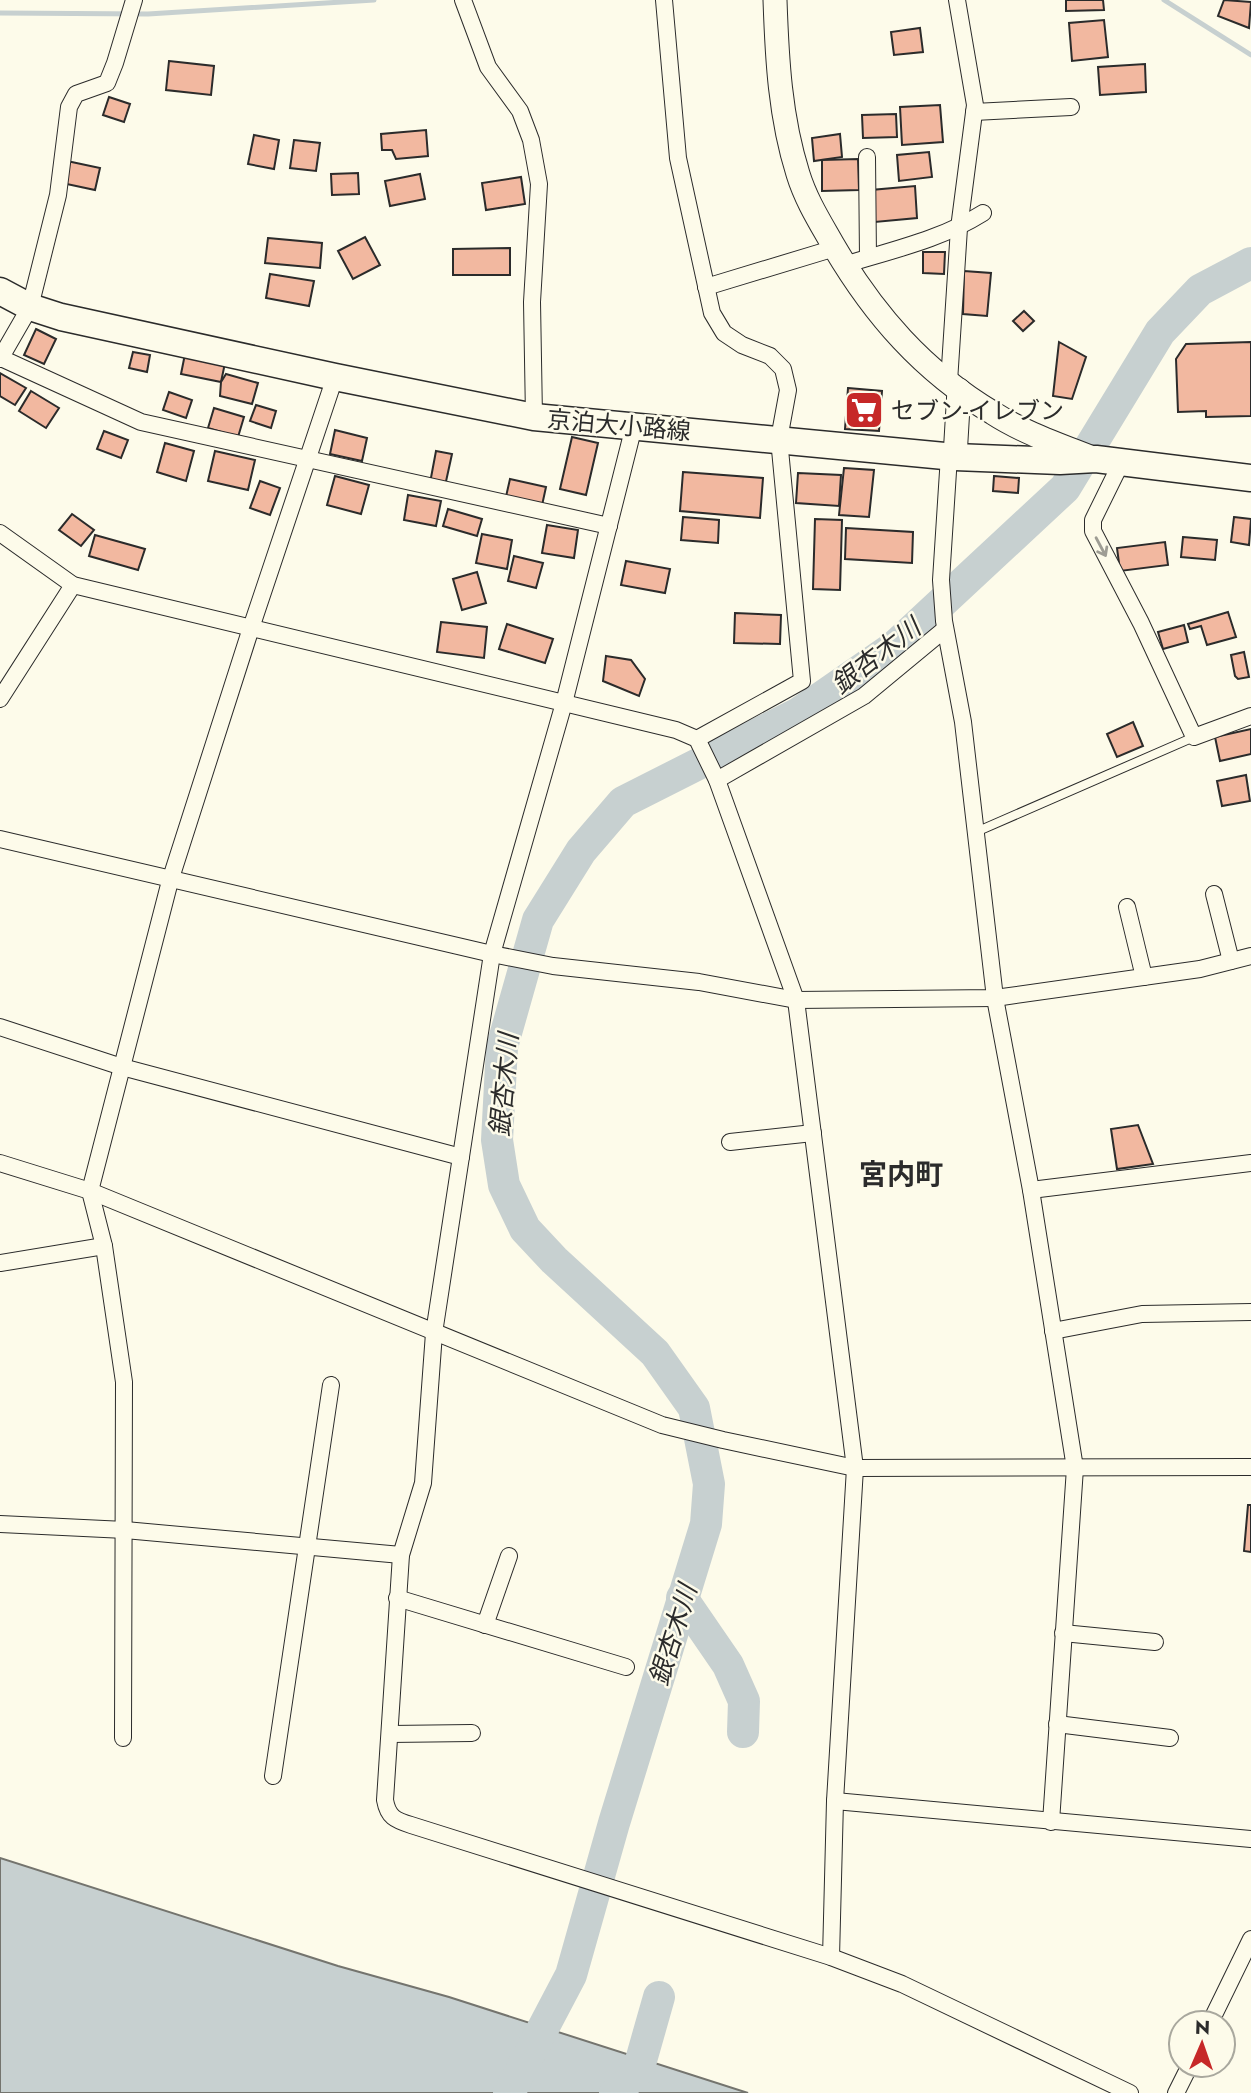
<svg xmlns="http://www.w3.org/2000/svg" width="1251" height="2093" viewBox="0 0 1251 2093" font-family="Jost,'Noto Sans JP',sans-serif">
<rect width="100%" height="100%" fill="#fdfbea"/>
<path fill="#c7d0d0" stroke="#74746e" stroke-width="2" d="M 0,1858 L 338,1966 L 449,1997 L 748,2093 L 0,2093 Z"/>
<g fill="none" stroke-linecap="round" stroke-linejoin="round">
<g stroke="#c7d0d0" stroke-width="5">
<path d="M 1164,0 L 1251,55"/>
<path d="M 0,13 L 148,14 L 374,0"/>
</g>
<g stroke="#c7d0d0" stroke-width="32">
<path d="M 682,1598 L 728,1665 L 744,1701 L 743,1732"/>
<path d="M 509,2093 L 571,1975 L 614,1823 L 706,1524 L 709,1484 L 694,1408 L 655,1353 L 554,1260 L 525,1229 L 504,1185 L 497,1140 L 502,1047 L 538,920 L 581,851 L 623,802 L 799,713 L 894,647 L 1065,488 L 1160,332 L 1200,290 L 1251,263"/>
<path d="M 615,2093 L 638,2071 L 659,1997"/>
</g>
</g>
<g fill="#f2b8a0" stroke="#2b2b2b" stroke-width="2">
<path d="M 1066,0 L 1103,0 L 1104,10 L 1066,11 Z"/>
<path d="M 1224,0 L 1251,2 L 1249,28 L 1218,16 Z"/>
<path d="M 1104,20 L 1108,57 L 1072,61 L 1069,23 Z"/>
<path d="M 920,28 L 923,52 L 894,55 L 891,32 Z"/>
<path d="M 169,61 L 214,66 L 211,95 L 166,90 Z"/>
<path d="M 1145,64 L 1146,92 L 1100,95 L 1098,67 Z"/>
<path d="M 109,97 L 130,104 L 124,122 L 103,115 Z"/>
<path d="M 940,105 L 943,142 L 902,145 L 900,107 Z"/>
<path d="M 896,114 L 897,137 L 863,138 L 862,115 Z"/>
<path d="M 426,130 L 428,156 L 396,159 L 392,150 L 382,150 L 381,134 Z"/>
<path d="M 840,134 L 842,157 L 814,161 L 812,138 Z"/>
<path d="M 254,135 L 279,140 L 274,169 L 248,164 Z"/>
<path d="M 294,140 L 320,143 L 316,171 L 290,168 Z"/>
<path d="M 929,152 L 932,177 L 899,181 L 897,155 Z"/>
<path d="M 858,159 L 859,190 L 822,191 L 822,160 Z"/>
<path d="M 67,161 L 100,168 L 95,190 L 62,183 Z"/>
<path d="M 358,173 L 359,194 L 332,195 L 331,174 Z"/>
<path d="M 420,174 L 425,199 L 390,206 L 385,181 Z"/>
<path d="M 521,177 L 525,204 L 486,210 L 482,183 Z"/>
<path d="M 915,186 L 917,218 L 875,222 L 871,190 Z"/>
<path d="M 365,237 L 380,265 L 353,279 L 338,251 Z"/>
<path d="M 268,238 L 322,243 L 320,268 L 265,263 Z"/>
<path d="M 510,248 L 510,275 L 453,275 L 453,249 Z"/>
<path d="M 923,252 L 945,252 L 944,274 L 923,273 Z"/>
<path d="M 964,271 L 991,273 L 987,316 L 963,314 Z"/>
<path d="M 270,274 L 314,281 L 309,306 L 266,298 Z"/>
<path d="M 1024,311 L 1034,321 L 1023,331 L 1013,321 Z"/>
<path d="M 36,329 L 56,339 L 44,364 L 24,355 Z"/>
<path d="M 1059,342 L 1086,357 L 1072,399 L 1053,396 Z"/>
<path d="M 1251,342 L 1251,416 L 1206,417 L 1206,411 L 1178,412 L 1176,359 L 1186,344 Z"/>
<path d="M 133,352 L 150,355 L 147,372 L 129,368 Z"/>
<path d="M 185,354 L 225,363 L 221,382 L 181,374 Z"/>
<path d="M 0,373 L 26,388 L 15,405 L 0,396 Z"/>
<path d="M 226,374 L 258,383 L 252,404 L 220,396 L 221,382 Z"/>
<path d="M 848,388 L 882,391 L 879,431 L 845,429 Z"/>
<path d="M 31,391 L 59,408 L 46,428 L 19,411 Z"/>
<path d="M 169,392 L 192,400 L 186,418 L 163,410 Z"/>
<path d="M 256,405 L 276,411 L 271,428 L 250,421 Z"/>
<path d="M 214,408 L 244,417 L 238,437 L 208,428 Z"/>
<path d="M 335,430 L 367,438 L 362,461 L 330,454 Z"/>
<path d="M 104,431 L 128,440 L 121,458 L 97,449 Z"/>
<path d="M 572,437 L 598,443 L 586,495 L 560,489 Z"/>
<path d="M 165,443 L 194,451 L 186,481 L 157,472 Z"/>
<path d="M 215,451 L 255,460 L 248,490 L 208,481 Z"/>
<path d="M 436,451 L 452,454 L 445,486 L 430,483 Z"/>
<path d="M 844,468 L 874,470 L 869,517 L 839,515 Z"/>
<path d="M 683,472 L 763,478 L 760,518 L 680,511 Z"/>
<path d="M 798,473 L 841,475 L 839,506 L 796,503 Z"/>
<path d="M 335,476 L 369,485 L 361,514 L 327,505 Z"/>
<path d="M 994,476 L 1019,478 L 1018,493 L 993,491 Z"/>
<path d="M 510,479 L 546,487 L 541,510 L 505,501 Z"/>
<path d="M 260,481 L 280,488 L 270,515 L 250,508 Z"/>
<path d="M 408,495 L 441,501 L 436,526 L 404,520 Z"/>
<path d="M 448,509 L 482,519 L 477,536 L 443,526 Z"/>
<path d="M 72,514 L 94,530 L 81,546 L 59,530 Z"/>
<path d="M 683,517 L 719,520 L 718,543 L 681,540 Z"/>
<path d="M 1234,517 L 1251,519 L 1249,545 L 1231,542 Z"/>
<path d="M 815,519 L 842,520 L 840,590 L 813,589 Z"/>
<path d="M 547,525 L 578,530 L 574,558 L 542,553 Z"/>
<path d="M 846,528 L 913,532 L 912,563 L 845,559 Z"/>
<path d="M 482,534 L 512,540 L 507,569 L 476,563 Z"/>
<path d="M 95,535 L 145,549 L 138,570 L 89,556 Z"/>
<path d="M 1183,537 L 1217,540 L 1215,560 L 1181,557 Z"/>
<path d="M 1165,542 L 1168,565 L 1120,571 L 1117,548 Z"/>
<path d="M 514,556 L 543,563 L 536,588 L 508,581 Z"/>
<path d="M 626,561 L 670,569 L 665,593 L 621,585 Z"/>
<path d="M 477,572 L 486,603 L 462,610 L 453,579 Z"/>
<path d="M 1228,612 L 1236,637 L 1207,645 L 1201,626 L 1190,629 L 1188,624 Z"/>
<path d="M 735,613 L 781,615 L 780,644 L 734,643 Z"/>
<path d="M 441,622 L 487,627 L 484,658 L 437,652 Z"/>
<path d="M 507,624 L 553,639 L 545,663 L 499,649 Z"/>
<path d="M 1184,625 L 1188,642 L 1163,649 L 1158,632 Z"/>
<path d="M 1244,652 L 1249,677 L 1238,679 L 1235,676 L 1231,655 Z"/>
<path d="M 606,656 L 631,660 L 645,679 L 639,696 L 603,681 Z"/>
<path d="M 1133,722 L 1143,746 L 1117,757 L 1107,734 Z"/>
<path d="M 1251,729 L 1251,754 L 1220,761 L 1215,737 Z"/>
<path d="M 1246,775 L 1250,801 L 1222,806 L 1217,781 Z"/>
<path d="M 1138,1125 L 1153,1164 L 1117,1169 L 1111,1129 Z"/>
<path d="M 1248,1505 L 1251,1505 L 1251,1552 L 1244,1551 Z"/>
</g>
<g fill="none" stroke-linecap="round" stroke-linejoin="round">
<g stroke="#2b2b2b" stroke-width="10">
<path id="lane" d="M 976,832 L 1194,737"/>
</g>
<g stroke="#2b2b2b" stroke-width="18">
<g id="street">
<path d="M 463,0 L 488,67 L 520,111 L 531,140 L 539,184 L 532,302 L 534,417"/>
<path d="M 664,0 L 678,158 L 712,313 L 724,333 L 742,345 L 770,356 L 783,369 L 788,390 L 779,439 L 802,681 L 697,739"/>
<path d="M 974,112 L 1071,107"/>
<path d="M 867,157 L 868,257"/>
<path d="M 844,265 C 892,250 940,240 983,213"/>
<path d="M 706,287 L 835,248"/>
<path d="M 1,358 L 141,422 L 609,526"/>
<path d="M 0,359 L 30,307 L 58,195 L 69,107 L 76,94 L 107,83 L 115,63 L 134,0"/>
<path d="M 949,382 L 959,228 L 975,105 L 957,0"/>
<path d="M 634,426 L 564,703 L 492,954 L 434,1333 L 423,1483 L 401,1555 L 385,1800 C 388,1817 395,1820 411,1825 L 831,1957 L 902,1984 L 1130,2093"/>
<path d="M 949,456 L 941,580 L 944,621 L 963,722 L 995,998 L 1031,1190 L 1075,1468 L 1051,1822"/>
<path d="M 1121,463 L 1093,520 L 1093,531 L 1141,623 L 1194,737 L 1251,716"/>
<path d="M 0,533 L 73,585 L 676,730 L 697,739 L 717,780 L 796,1000 L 855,1468 L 835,1801 L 831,1957"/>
<path d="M 0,699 L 73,585"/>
<path d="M 717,780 L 864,696 L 945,629"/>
<path d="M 0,839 L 492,954 L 553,966 L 699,982 L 796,1000 L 995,998 L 1200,969 L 1251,956"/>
<path d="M 1214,894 L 1231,961"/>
<path d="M 1127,907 L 1144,977"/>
<path d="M 0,1027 L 122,1067 L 461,1157"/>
<path d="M 730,1142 L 813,1133"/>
<path d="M 0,1163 L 90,1191 L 662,1425 L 723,1440 L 855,1468 L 1251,1467"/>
<path d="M 1031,1190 L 1251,1163"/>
<path d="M 0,1263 L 104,1246"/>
<path d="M 1053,1331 L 1142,1314 L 1251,1312"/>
<path d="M 0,1524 L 125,1530 L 401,1555"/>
<path d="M 397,1598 L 626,1667"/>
<path d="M 485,1625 L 509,1556"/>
<path d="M 1063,1633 L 1155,1642"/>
<path d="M 1057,1724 L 1170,1738"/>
<path d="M 390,1734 L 472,1733"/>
<path d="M 123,1738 L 124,1382 L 104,1246 L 90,1191 L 170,881 L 251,628 L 335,377"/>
<path d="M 273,1776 L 331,1385"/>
<path d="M 835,1801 L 1251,1839"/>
<path d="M 1210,2023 L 1251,1939"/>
<path d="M 1176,2093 L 1190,2065"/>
</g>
</g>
<g stroke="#2b2b2b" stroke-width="25">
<g id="secondary">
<path d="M 775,0 C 777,59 780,117 798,174 C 806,200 820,222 833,245 C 874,315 923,371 993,413 C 1024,433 1060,445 1095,459"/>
<path d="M 955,457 L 959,390"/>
</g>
</g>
<g stroke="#2b2b2b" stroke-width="29">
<path id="primary" d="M 0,291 L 30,307 L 61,317 L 335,377 L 534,417 L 955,457 L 1060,461 L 1096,459 L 1251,478"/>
</g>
<use href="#lane" stroke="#fdfbea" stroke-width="8"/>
<use href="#street" stroke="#fdfbea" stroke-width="16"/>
<use href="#secondary" stroke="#fdfbea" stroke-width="23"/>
<use href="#primary" stroke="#fdfbea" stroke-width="26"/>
</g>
<defs><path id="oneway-shaft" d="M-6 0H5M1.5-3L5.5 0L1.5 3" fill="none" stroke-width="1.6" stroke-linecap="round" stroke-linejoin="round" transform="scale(1.75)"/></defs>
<use stroke="#9e9d94" href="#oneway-shaft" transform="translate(1101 547) rotate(62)"/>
<defs>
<g id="supermarket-square" transform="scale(2.0125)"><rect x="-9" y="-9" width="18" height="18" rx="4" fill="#c62828" stroke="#fdfbea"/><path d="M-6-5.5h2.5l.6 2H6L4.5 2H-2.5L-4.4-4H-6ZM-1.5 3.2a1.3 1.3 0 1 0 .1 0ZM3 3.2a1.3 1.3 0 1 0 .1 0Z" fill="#fff"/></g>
</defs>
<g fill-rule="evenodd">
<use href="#supermarket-square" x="864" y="410"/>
</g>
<g text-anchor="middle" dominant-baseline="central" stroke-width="5" stroke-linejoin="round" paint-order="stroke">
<g font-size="24" fill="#2b2b2b" stroke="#fdfbea" text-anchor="start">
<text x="891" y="410">セブン-イレブン</text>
</g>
<g font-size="24" fill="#2b2b2b" stroke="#fdfbea">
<text transform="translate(619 425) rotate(5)">京泊大小路線</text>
</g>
<g font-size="26" font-style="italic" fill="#2b2b2b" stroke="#fdfbea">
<text transform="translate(876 656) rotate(-38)">銀杏木川</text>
<text transform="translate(504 1085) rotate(-85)">銀杏木川</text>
<text transform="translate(673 1635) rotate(-73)">銀杏木川</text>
</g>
<g font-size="28" font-weight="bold" fill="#2b2b2b" stroke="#fdfbea">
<text x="901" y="1174">宮内町</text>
</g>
</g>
<g transform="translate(1202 2044) rotate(2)"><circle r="33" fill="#fdfbea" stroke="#a9a89e" stroke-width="2"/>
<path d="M0-5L12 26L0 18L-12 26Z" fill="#c62828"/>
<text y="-10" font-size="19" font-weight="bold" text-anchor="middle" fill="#2b2b2b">N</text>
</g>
</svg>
